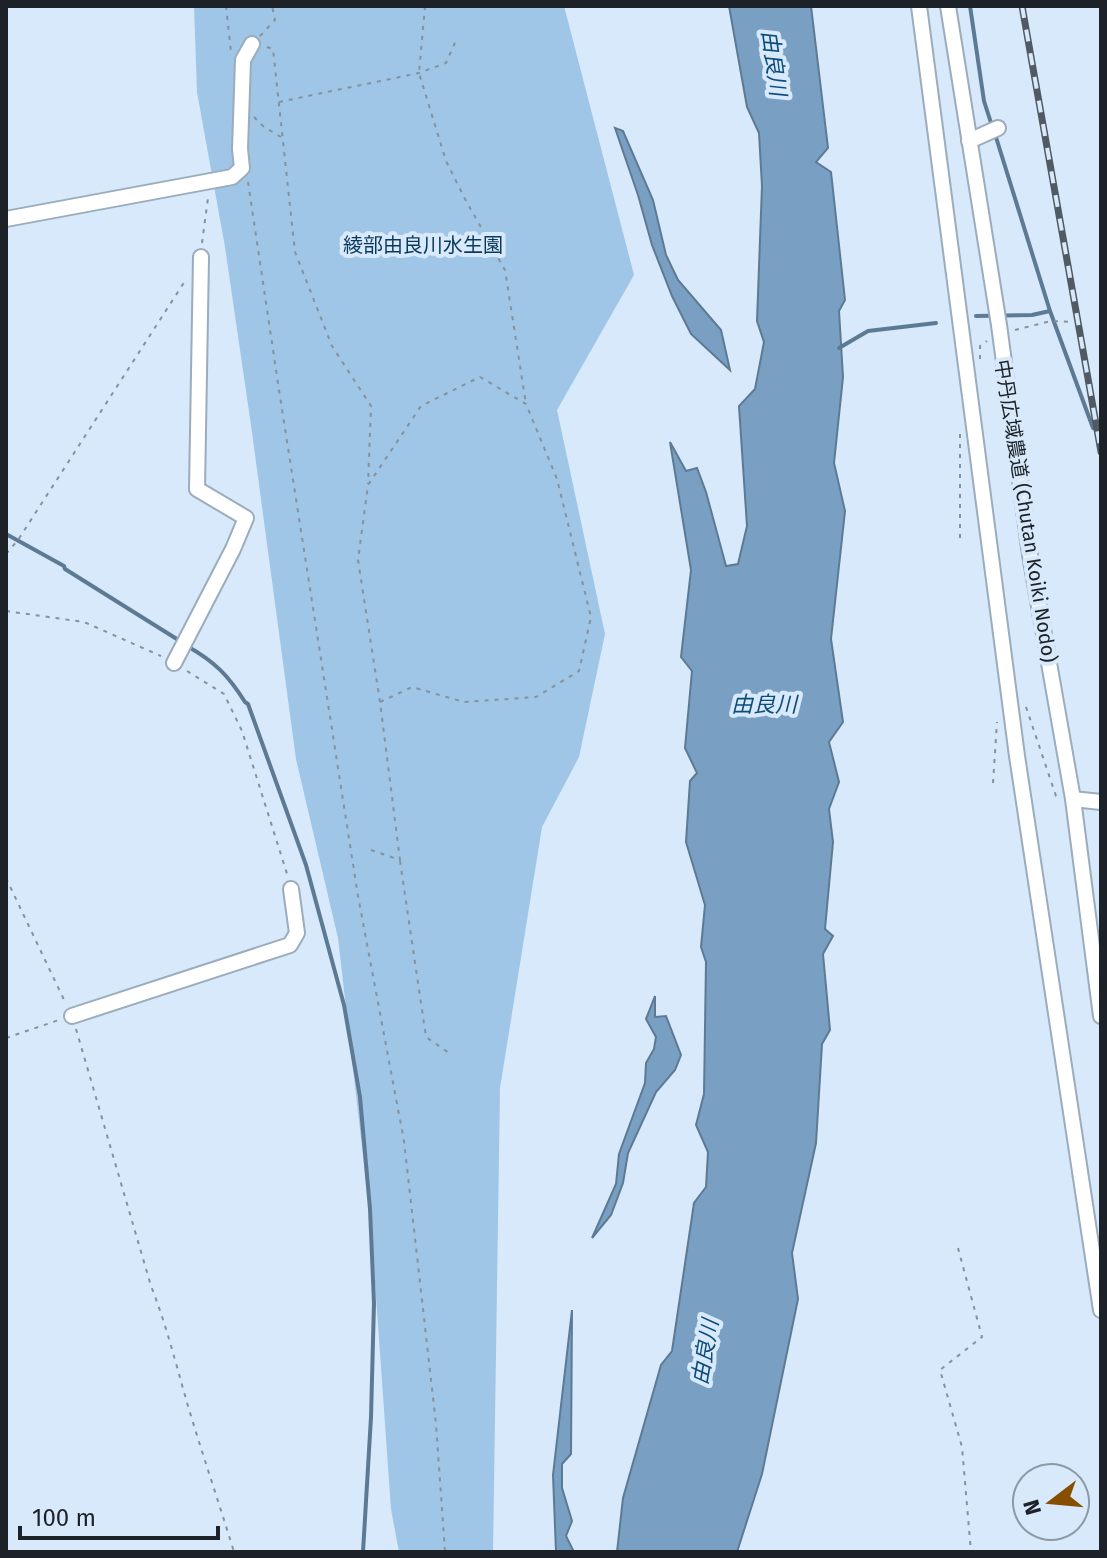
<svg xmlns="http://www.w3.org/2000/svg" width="1107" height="1558" viewBox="0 0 1107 1558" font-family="'Fira Sans','Noto Sans JP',sans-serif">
<rect width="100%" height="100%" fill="#d7e9fa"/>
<path fill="#9fc5e7" d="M 194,6 L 564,6 L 634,275 L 557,410 L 605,634 L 579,757 L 542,827 L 500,1088 L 493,1552 L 399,1552 L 391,1509 L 371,1225 L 338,938 L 296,759 L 251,425 L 225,247 L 197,92 Z"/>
<g fill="#79a0c3" stroke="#5d7a94" stroke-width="2">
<path d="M 729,6 L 811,6 L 828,148 L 816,162 L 831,172 L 845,300 L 839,311 L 843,377 L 834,463 L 845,511 L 831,639 L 843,722 L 829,742 L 839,782 L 829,809 L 833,842 L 825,929 L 833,936 L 823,954 L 830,1030 L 822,1044 L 816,1143 L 792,1253 L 798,1299 L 762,1474 L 737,1552 L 617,1552 L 623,1498 L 661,1365 L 672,1351 L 694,1203 L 706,1187 L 708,1152 L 696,1125 L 704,1094 L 706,962 L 701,947 L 705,905 L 686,842 L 690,781 L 697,773 L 685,748 L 692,671 L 681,657 L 691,570 L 670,442 L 686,471 L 697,468 L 706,492 L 726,566 L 738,564 L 747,526 L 739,406 L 755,389 L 764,342 L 757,321 L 762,186 L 759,133 L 747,107 Z"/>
<path d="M 615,128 L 623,131 L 653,200 L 666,255 L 678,280 L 721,330 L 730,370 L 691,334 L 672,296 L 652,245 L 638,195 Z"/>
<path d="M 655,996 L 655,1017 L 666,1016 L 681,1055 L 675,1070 L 656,1092 L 628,1153 L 623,1183 L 611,1215 L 592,1238 L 616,1184 L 619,1154 L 645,1083 L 646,1063 L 654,1049 L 656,1037 L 646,1019 Z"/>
<path d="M 572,1310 L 571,1454 L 562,1464 L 562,1488 L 572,1521 L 566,1536 L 574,1552 L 556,1552 L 553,1475 Z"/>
</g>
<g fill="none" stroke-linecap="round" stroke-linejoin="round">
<g stroke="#5d7a94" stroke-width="4">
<path d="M 970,6 L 984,101 L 992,126"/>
<path d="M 995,134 L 1050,311 L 1093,428 L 1101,430"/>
<path d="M 976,316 L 1032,315 L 1050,311"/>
<path d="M 839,348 L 868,331 L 936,323"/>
<path d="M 6,534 L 64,566 L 65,569 L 180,641"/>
<path d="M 187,646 C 215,662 228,675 245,702 L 248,704 L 306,865 L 344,1005 L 360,1097 L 370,1209 L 374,1303 L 371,1417 L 363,1552"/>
</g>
<g stroke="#9bacbc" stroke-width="18">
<g id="minor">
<path d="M 919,6 L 1017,756 L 1101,1310"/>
<path d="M 948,6 L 999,325 L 1030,555 L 1073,799 L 1101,1016"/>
<path d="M 969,141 L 998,128"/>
<path d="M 6,219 L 232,177 L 242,168 L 240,149 L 243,60 L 252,44"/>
<path d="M 174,663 L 233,549 L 246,518 L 197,489 L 201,257"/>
<path d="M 1073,799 L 1101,802"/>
<path d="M 72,1016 L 290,945 L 297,933 L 291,889"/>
</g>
</g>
<g stroke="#85929e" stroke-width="2" stroke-dasharray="4 6" stroke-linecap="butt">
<path d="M 226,6 L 231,52"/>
<path d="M 425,6 L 419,73 L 446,161 L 465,199 L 505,270 L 526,404"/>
<path d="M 260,36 L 275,20 L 272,6"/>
<path d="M 267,47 L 273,49 L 295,252 L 332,346 L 371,406 L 368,484"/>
<path d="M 279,102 L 419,73 L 446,63 L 457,38"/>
<path d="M 254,117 L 264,127 L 281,137"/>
<path d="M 248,182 L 279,390 L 358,896 L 404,1141 L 436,1424 L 445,1552"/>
<path d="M 202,243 L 208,198"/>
<path d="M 1015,330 L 1051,321 L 1073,322"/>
<path d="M 980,359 L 980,346 L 987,341"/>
<path d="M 960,434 L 960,539"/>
<path d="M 6,554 L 18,540 L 185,281"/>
<path d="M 6,611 L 84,622 L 161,656"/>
<path d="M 187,671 L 224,694 L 242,731 L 288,877"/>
<path d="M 1026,707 L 1056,796 L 1060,796"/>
<path d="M 993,783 L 997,722"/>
<path d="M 371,850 L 400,860 L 380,702 L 412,687 L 464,702 L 536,697 L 579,671 L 591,617 L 557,479 L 526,404 L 480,377 L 421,406 L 368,485 L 358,560 L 380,702"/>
<path d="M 400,861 L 426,1037 L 449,1053"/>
<path d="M 6,878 L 66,1004"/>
<path d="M 76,1029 L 151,1286 C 168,1329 178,1373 191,1416 C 205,1462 220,1506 234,1552"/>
<path d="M 6,1038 L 59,1020"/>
<path d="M 958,1248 L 982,1337 L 940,1370 L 962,1447 L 971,1552"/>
</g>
<use href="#minor" stroke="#fff" stroke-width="14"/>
<g stroke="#515a63" stroke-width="7">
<path id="rail" d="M 1022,6 L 1101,452"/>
</g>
<use href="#rail" stroke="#d7e9fa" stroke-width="4" stroke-dasharray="12" stroke-linecap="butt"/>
</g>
<g text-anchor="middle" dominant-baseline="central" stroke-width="8" stroke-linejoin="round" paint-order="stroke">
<g font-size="20" fill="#0a395c" stroke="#d7e9fa">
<text x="423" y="245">綾部由良川水生園</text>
</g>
<g font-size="20" fill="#1c2228" stroke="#d7e9fa">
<text transform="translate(1026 511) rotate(81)">中丹広域農道 (Chutan Koiki Nodo)</text>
</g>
<g font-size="22" font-style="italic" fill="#0d4d7b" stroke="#d7e9fa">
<text transform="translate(774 63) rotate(82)">由良川</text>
<text x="764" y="704">由良川</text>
<text transform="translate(705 1352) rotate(-80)">由良川</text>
</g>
</g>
<rect width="1107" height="1558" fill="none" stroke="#1c2228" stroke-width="16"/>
<g transform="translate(1051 1502) rotate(254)"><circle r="38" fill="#d7e9fa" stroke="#8c99a6" stroke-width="2"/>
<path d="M0-6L14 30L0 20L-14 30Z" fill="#864f00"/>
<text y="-12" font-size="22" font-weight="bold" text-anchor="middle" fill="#1c2228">N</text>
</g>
<path d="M20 1526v12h198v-12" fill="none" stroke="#1c2228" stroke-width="4"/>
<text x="32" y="1526" font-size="24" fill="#1c2228" stroke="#d7e9fa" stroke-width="6" paint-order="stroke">100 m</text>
</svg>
